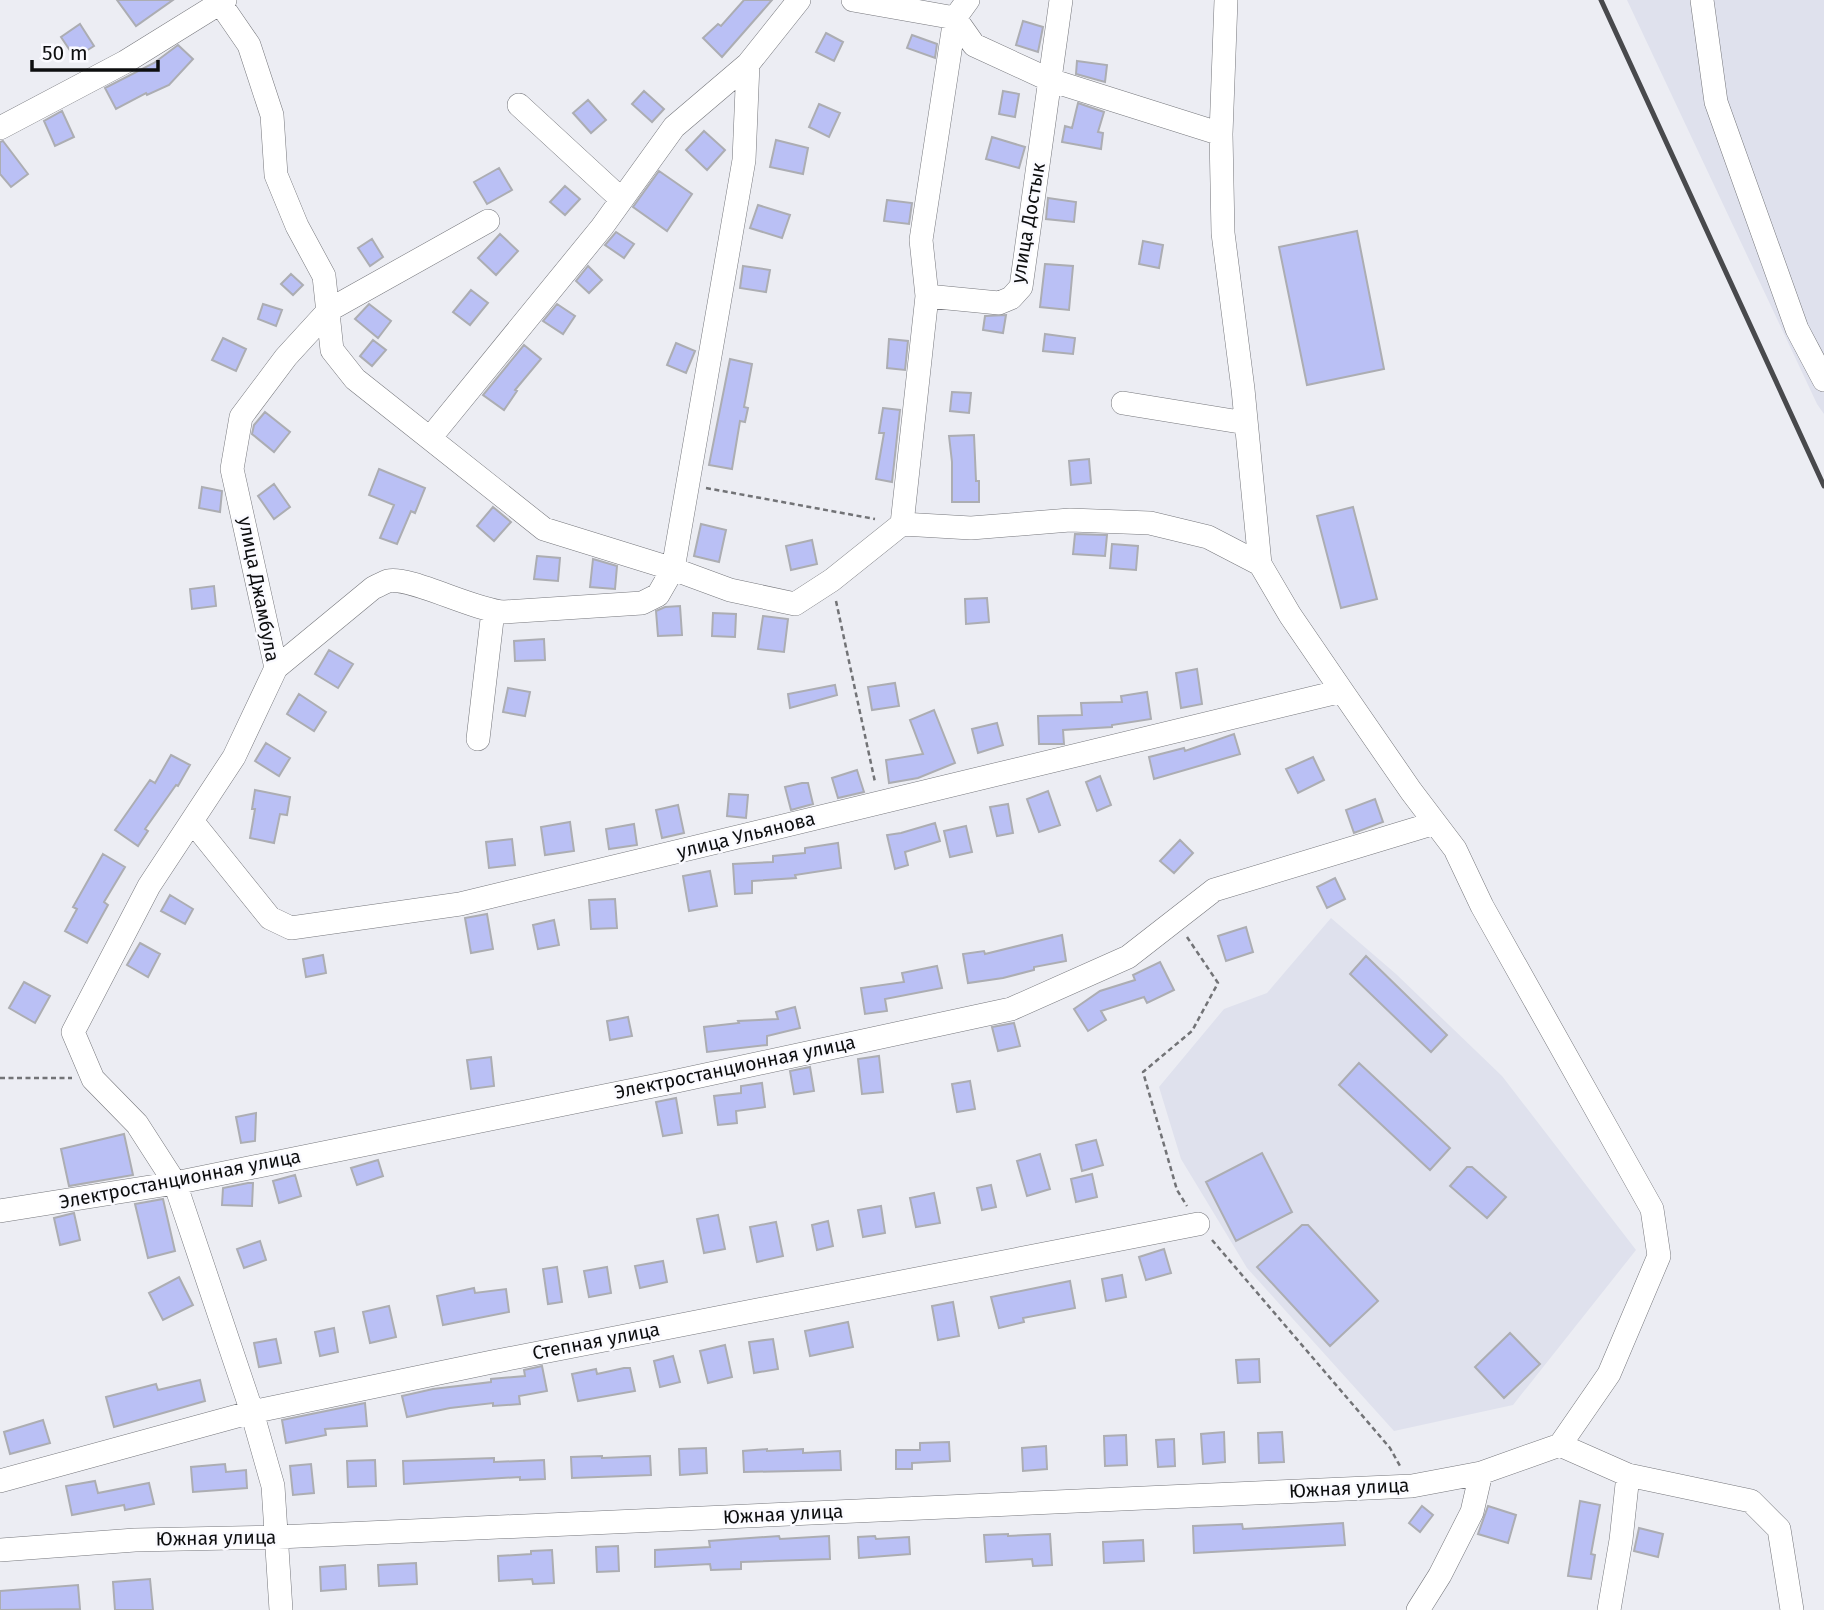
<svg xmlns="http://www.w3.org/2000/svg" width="1824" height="1610" font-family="'Fira Sans',sans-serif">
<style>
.built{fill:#dfe1ed}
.building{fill:#bac0f5;stroke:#acadb2;stroke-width:2}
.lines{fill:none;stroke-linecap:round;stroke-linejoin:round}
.minor-casing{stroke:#76777c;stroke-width:24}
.path{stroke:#727376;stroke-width:2.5;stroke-dasharray:5 3.5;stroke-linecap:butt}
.minor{stroke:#fff;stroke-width:23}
.rail{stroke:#48494c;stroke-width:5}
.labels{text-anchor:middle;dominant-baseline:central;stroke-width:5;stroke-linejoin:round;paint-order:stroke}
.street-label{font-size:19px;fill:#0d0e0f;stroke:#fafaff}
</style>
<rect width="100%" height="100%" fill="#ecedf3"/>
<path class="built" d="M1627,0h197v414l-7,-10z
M1331,918l65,56 106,102 134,174 -123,155 -119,26 -147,-163 -66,-109 -22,-72 65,-78 43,-16z"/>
<path class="building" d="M117,0h56l-37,26z
M744,0h28l-50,57 -19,-19 15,-14 3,2z
M1023,21l20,6 -5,25 -22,-7z
M80,24l14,22 -19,12 -14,-21z
M826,33l17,9 -9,19 -18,-9z
M912,35l25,9 -2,14 -28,-10z
M178,45l15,14 -24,26 -22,10 -1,-2 -30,16 -11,-21 49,-25z
M1077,61l30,4 -2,17 -29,-8z
M644,91l20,18 -12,13 -20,-18z
M1003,91l16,3 -4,23 -16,-3z
M588,100l18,20 -15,13 -18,-20z
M1078,103l26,9 -6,20 5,1 -2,16 -39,-7 3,-16 7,2z
M819,104l21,9 -11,24 -20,-10z
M62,111l12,26 -19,9 -11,-25z
M704,131l21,19 -18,20 -21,-20z
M992,137l33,10 -6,21 -33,-9z
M776,140l32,8 -5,26 -33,-7z
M3,141l25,33 -17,13 -11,-13v-32z
M499,168l13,22 -25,14 -13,-22z
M659,171l33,23 -25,37 -34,-24z
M565,186l15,13 -15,16 -15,-13z
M1048,198l28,4 -2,20 -28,-3z
M887,200l25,3 -3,21 -25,-3z
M758,205l32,10 -8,23 -32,-10z
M1357,231l27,138 -77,16 -28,-138z
M616,232l18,12 -10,14 -19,-13z
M500,234l18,17 -22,24 -18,-17z
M372,239l11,18 -13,9 -12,-18z
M1143,241l20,4 -4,23 -20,-4z
M1045,264l28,2 -4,44 -29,-3z
M588,266l14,14 -13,13 -13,-12z
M743,266l27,4 -4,22 -26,-4z
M291,274l12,11 -10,10 -12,-11z
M471,290l17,13 -18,22 -17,-13z
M263,304l19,6 -6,16 -18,-7z
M369,304l22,17 -13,17 -23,-19z
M557,304l18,12 -12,18 -20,-13z
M1006,315l-3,18 -20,-3 2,-14z
M1045,334l30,4 -2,16 -30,-3z
M223,338l23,11 -10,22 -24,-11z
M889,339l19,2 -3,29 -18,-2z
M373,340l13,10 -14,16 -12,-10z
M676,343l19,8 -9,22 -19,-8z
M524,345l17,14 -26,31 2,1 -13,19 -21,-15z
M730,359l22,5 -8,43 4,1 -3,14 -5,-1 -8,48 -23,-4z
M952,392l19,1 -2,20 -19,-2z
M883,408l17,2 -8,72 -16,-3 8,-46h-5z
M265,412l25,20 -16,20 -22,-18 2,-9z
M974,435l2,46h3v21h-27v-40l-3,-26z
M1089,459l2,24 -20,2 -2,-24z
M379,469l46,19 -10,25 -4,-2 -14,33 -17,-6 14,-33 -25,-10z
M274,484l16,23 -16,12 -16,-23z
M202,487l20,4 -2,21 -21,-4z
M493,507l18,15 -17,19 -17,-15z
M1353,507l24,92 -36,9 -24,-92z
M701,524l25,6 -7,32 -25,-6z
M1075,534l32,1 -2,21 -32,-2z
M812,540l5,24 -26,6 -5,-24z
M1112,544l26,2 -2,24 -26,-2z
M537,556l23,2 -2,23 -24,-2z
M593,559l24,7 -2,23 -25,-2z
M214,586l2,20 -24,3 -2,-20z
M987,598l2,24 -23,2 -1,-25z
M680,606l2,29 -24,1 -2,-25 9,-4z
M713,613l23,1 -1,23 -23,-1z
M763,616l25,3 -4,33 -26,-3z
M544,639l1,21 -30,1 -1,-20z
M329,650l24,14 -15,24 -23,-14z
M1197,669l5,35 -21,4 -5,-35z
M895,683l4,23 -27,4 -4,-23z
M835,685l2,10 -47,13 -2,-14z
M508,688l22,4 -5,24 -22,-4z
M1147,692l4,27 -39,6v2l-49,3 1,14h-25l-1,-28 44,-1 -1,-12 41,-1 -1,-6z
M299,694l27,18 -12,19 -27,-17z
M934,710l21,53 -37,15 -29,5 -3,-23 37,-6 -13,-34z
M997,723l6,22 -25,8 -6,-24z
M1234,734l6,20 -86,25 -5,-22 35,-9 1,3z
M266,743l24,15 -11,18 -24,-15z
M171,755l19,10 -12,21 -2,-1 -31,44 3,2 -10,15 -23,-16 35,-50 5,3z
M1313,757l11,23 -26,13 -12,-24z
M857,770l7,22 -26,6 -6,-20z
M1100,776l11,29 -14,6 -11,-29z
M802,783h6l5,21 -22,6 -6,-23z
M255,790l35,7 -3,18 -7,-1 -6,29 -24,-5 5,-29h-3z
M1048,791l12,34 -21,7 -12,-33z
M729,794l19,1 -2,23 -19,-2z
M1375,799l8,23 -29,11 -8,-23z
M1008,804l5,29 -16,3 -7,-29z
M678,805l6,28 -22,5 -6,-28z
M570,822l4,29 -29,4 -4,-28z
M935,823l5,18 -35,11 3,13 -13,4 -8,-34 14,-2z
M634,824l3,21 -28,4 -3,-20z
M966,826l6,26 -22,5 -6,-26z
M512,839l3,26 -26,3 -3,-26z
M1180,840l13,13 -19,20 -14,-12z
M838,843l3,25 -46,7 1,3 -44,3v12l-17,1 -2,-30 40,-2v-6l32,-3v-5z
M103,854l22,13 -21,35 4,3 -21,38 -22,-12 12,-22 -4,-2z
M710,871l7,35 -28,5 -6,-35z
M1335,878l10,21 -18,9 -10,-21z
M170,895l23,14 -8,15 -24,-13z
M615,899l2,29 -26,1 -2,-29z
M487,914l6,35 -22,4 -6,-35z
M554,920l5,25 -21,4 -5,-24z
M1246,927l7,25 -27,9 -8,-25z
M1062,935l4,26 -32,6v3l-31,8 -35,5 -5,-29 21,-3 1,3z
M140,943l20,11 -12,23 -21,-12z
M323,955l3,18 -20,4 -3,-18z
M1366,956l81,79 -16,17 -81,-78z
M1160,962l14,28 -27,13 -3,-6 -43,14 5,9 -18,11 -14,-22 26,-18 35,-11 -2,-5z
M937,966l5,22 -57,11 2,12 -22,3 -4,-26 43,-6 -2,-9z
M24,982l26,14 -15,27 -26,-15z
M795,1007l5,21 -33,8v9l-60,7 -3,-25 35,-4 -1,-2 40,-2 -2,-7z
M628,1017l4,19 -22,4 -3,-19z
M1014,1023l6,23 -22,5 -6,-24z
M879,1056l4,36 -21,2 -4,-35z
M491,1057l3,29 -23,3 -4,-29z
M1359,1063l91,85 -20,22 -91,-85z
M810,1067l4,24 -20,3 -4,-23z
M970,1081l5,28 -18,3 -5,-28z
M762,1083l3,24 -29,4 1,12 -19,2 -4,-29 27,-3v-7z
M676,1098l6,35 -19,3 -7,-34z
M256,1113l-1,28 -14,2 -5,-26z
M124,1134l9,41 -64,11 -8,-37z
M1096,1140l7,25 -21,6 -6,-26z
M1262,1153l30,59 -56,29 -30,-59z
M1040,1154l10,35 -23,7 -10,-35z
M378,1160l5,16 -26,9 -6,-17z
M1467,1167h5l34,30 -19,21 -37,-32z
M1092,1174l5,23 -21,5 -5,-23z
M295,1175l6,21 -22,7 -6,-22z
M248,1183h5l-1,23 -30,-1 1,-17z
M991,1185l5,22 -14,3 -5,-22z
M934,1193l6,30 -24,4 -6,-29z
M163,1199l12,52 -27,7 -13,-54z
M881,1206l4,27 -22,4 -5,-27z
M74,1213l6,27 -20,5 -6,-27z
M718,1215l7,34 -21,4 -7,-34z
M828,1221l5,25 -16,4 -5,-25z
M776,1222l7,34 -26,6 -7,-35z
M1302,1225h6l70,76 -48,45 -73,-79z
M260,1241l6,19 -22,8 -7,-19z
M1164,1249l7,24 -25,7 -7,-23z
M663,1261l4,21 -27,6 -5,-22z
M557,1267l5,35 -14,2 -5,-35z
M607,1267l4,26 -22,4 -5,-26z
M1122,1275l4,22 -20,4 -4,-22z
M179,1277l14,28 -30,15 -14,-27z
M1070,1281l5,27 -52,10 1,4 -25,6 -8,-31z
M474,1288l1,5 31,-4 3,23 -66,13 -6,-29z
M953,1302l6,34 -21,4 -6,-34z
M389,1306l7,31 -26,6 -7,-31z
M848,1322l5,25 -43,9 -5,-25z
M334,1328l4,24 -18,4 -5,-24z
M1510,1333l30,31 -36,34 -29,-31z
M276,1339l5,24 -22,4 -5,-24z
M773,1339l5,30 -24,4 -5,-31z
M725,1345l7,32 -24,6 -8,-32z
M673,1356l7,26 -20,5 -6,-26z
M1259,1359l1,23 -22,1 -2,-23z
M542,1366l5,25 -28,5 1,8 -27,2v-3l-43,5 -43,9 -5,-21 31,-7 58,-7v-3l34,-3 -1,-6z
M624,1368h6l5,23 -57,10 -6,-27 24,-5 1,5z
M200,1380l5,21 -91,26 -8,-30 50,-13 2,6z
M365,1403l2,23 -42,3 1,6 -40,8 -4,-23z
M43,1420l7,23 -40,11 -6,-22z
M1224,1432l1,30 -22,2 -2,-30z
M1282,1432l2,30 -25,1 -1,-30z
M1126,1435l1,30 -22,1 -1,-30z
M1174,1439l1,27 -17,1 -2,-27z
M949,1442l1,19 -38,2v6h-16v-19h24v-7z
M1046,1446l1,23 -24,2 -1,-23z
M706,1448l1,25 -27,2 -1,-26z
M767,1449v2l36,-2v4l37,-2 1,19 -97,2 -1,-21z
M602,1456v2l48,-2 1,19 -79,3 -1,-21z
M494,1458v4l50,-2 1,19 -25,1v-3l-116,7 -1,-23z
M375,1460l1,26 -28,1 -1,-26z
M225,1464l1,8 20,-2 1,18 -54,4 -2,-25z
M311,1464l3,29 -21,2 -3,-29z
M95,1481l3,12 51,-10 5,21 -29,6 -1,-5 -52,10 -6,-29z
M1580,1501l20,4 -9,49 4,1 -4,24 -23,-3z
M1422,1506l11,9 -13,17 -11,-9z
M1488,1506l28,9 -8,28 -30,-9z
M1343,1523l2,22 -151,8 -1,-27 49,-2 1,5z
M1639,1528l24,6 -5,23 -24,-6z
M1008,1534v2l42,-2 2,31 -19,1 -1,-7 -46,3 -2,-27z
M779,1536l1,3 49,-3 1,23 -89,3v7l-30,1 -1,-6 -55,3v-17l55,-3 -1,-6z
M875,1536l1,3 33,-2 1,17 -51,4 -1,-21z
M1143,1540l1,21 -40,2 -1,-21z
M618,1546l1,25 -22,1 -1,-25z
M552,1550l2,33 -21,1 -1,-5 -33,2 -1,-25 33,-2v-3z
M416,1563l1,21 -38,2 -1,-21z
M345,1565l1,24 -25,2 -1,-24z
M150,1579l3,31h-38l-2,-28z
M78,1585l2,24 -80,1v-19z"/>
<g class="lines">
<g class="minor-casing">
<path id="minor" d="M218,0l31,45 23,70 4,60 21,51 27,50 8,74 23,29 189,150 129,40 57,21 65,14 37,-24 70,-56 69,4 99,-8 80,3 58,14 52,27
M853,0l102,18 13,-18
M1226,0l-5,134 2,99 20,156 17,175 30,51 52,76 69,100 44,58 27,57 170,303 7,47 -50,118 -49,71
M1702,0l14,102 81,227 27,51
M519,105l102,94
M0,128l125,-66 100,-62
M927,296l-6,-56 34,-222 19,27 76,35 171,54
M1123,403l123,20
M430,438l172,-211 72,-100 74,-63 51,-64
M902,524l25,-228 72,7 12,-5 10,-11 40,-287
M276,668l97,-80c4,-2 10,-5 15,-7 22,-5 85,29 116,31l138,-9 16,-8 15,-26 71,-409 4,-96
M478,739l15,-128
M192,821l78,97 21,10 169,-24 882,-213
M0,1211l175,-28 488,-99 348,-75 117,-52 86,-67 221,-67
M1560,1445l68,30 -7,65 -12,70
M1628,1475l123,26 28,28 13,81
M0,1481l252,-69 240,-50 706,-138
M0,1550l135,-10 143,-3 1134,-51 69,-13 79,-28
M281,1610l-8,-124 -21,-74 -77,-229 -38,-59 -44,-45 -20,-47 76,-146 85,-129 42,-89 -44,-199 9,-52 45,-60 43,-47 159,-89
M1418,1610l22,-35 32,-63 9,-39"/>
</g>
<path class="path" d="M706,488l169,31
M836,601l39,181
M1187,937l31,46 -26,48 -49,41 34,118 10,16
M0,1078h72
M1212,1240l178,208 10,18"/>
<use href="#minor" class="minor"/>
<path class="rail" d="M1601,0l223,486"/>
</g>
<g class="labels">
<g class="street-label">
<text transform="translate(1028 223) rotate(-80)">улица Достык</text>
<text transform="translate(259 589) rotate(79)">улица Джамбула</text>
<text transform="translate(746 835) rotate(-14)">улица Ульянова</text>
<text transform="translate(735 1067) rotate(-12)">Электростанционная улица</text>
<text transform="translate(180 1179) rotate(-11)">Электростанционная улица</text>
<text transform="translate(596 1341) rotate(-11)">Степная улица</text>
<text transform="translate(1349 1488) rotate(-3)">Южная улица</text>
<text transform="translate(783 1514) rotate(-3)">Южная улица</text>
<text transform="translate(216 1538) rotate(-1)">Южная улица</text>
</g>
</g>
<path d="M32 60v10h126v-10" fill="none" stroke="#0d0e0f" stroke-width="3.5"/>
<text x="42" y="60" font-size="21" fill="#0d0e0f" stroke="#fafaff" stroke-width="5" paint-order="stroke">50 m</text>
</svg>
